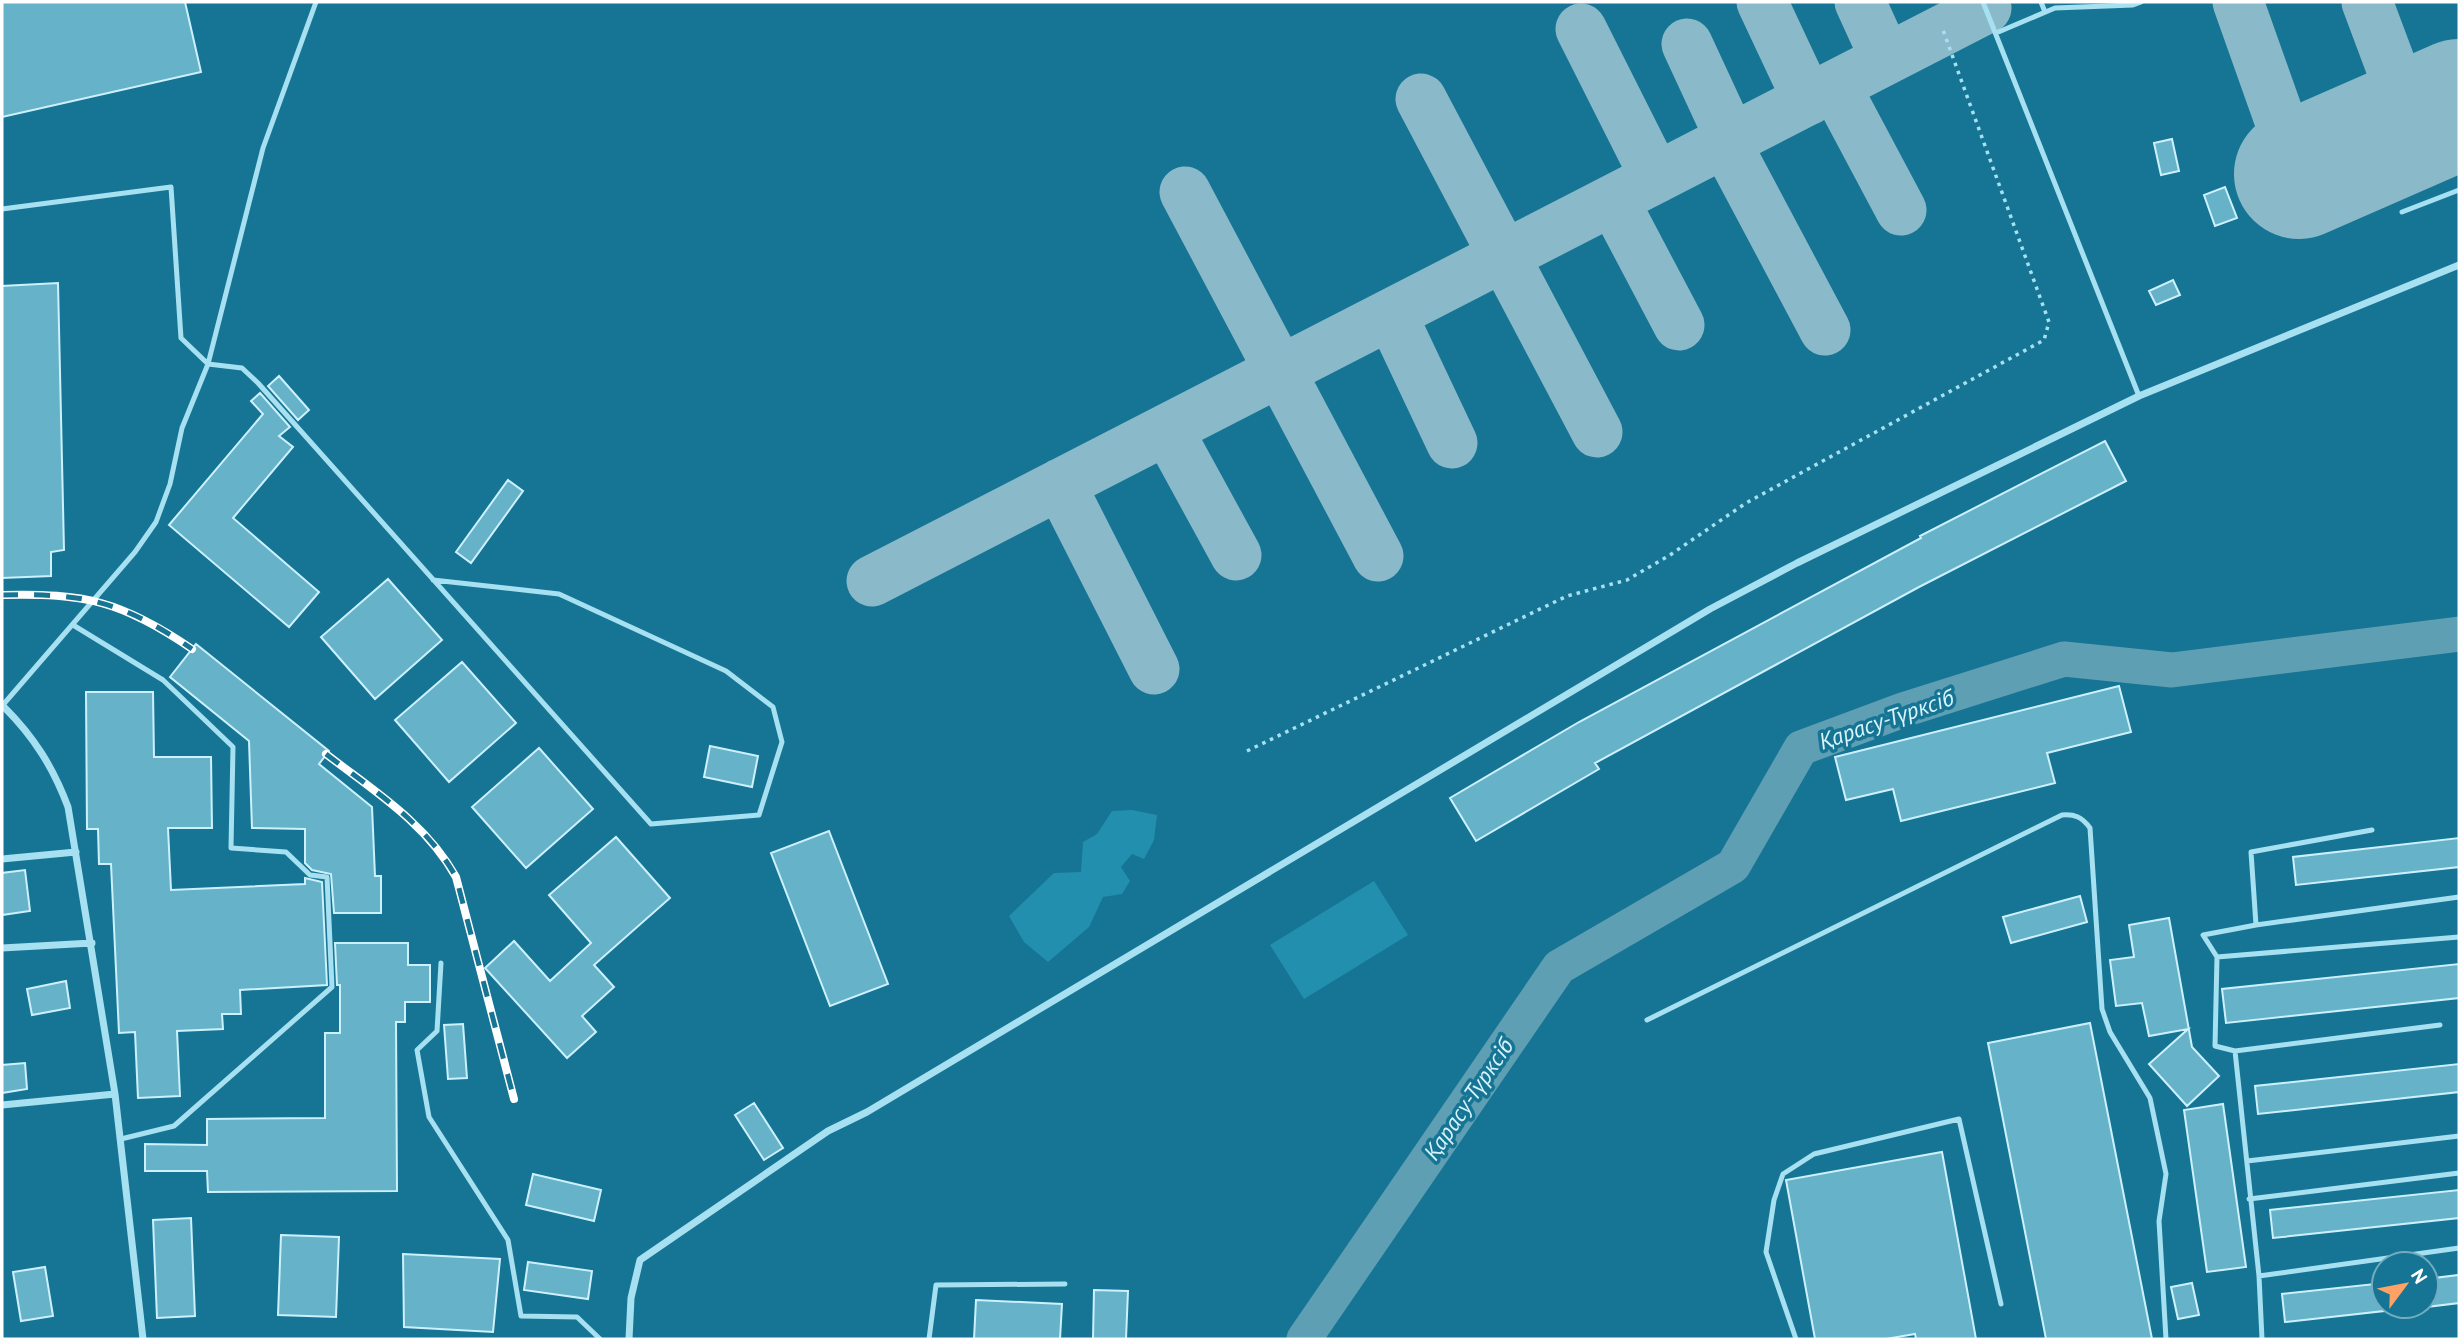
<svg xmlns="http://www.w3.org/2000/svg" width="2461" height="1341" font-family="'PT Sans',sans-serif">
<style>
.green{fill:#228faf}
.lines{fill:none;stroke-linecap:round;stroke-linejoin:round}
.river{stroke:#5f9fb4;stroke-width:35}
.taxiway{stroke:#8abaca;stroke-width:51}
.runway{stroke:#8abaca;stroke-width:130}
.building{fill:#66b2c9;stroke:#cdf1fc;stroke-width:2}
.path{stroke:#a6e0f1;stroke-width:3.5;stroke-dasharray:3.5 5;stroke-linecap:butt}
.service{stroke:#a6e0f1;stroke-width:5}
.minor{stroke:#a6e0f1;stroke-width:7}
.rail-casing{stroke:#fff;stroke-width:8}
.rail{stroke:#167594;stroke-width:5;stroke-dasharray:16;stroke-linecap:butt}
.labels{text-anchor:middle;dominant-baseline:central;stroke-width:7;stroke-linejoin:round;paint-order:stroke}
.water-label{font-size:23px;font-style:italic;fill:#d8f4fc;stroke:#167594}
</style>
<rect width="100%" height="100%" fill="#167594"/>
<path class="green" d="M1132,810l25,5 -3,25 -10,19 -12,-5 -11,13 9,14 -8,13 -19,3 -14,30 -41,35 -24,-20 -15,-26 45,-43 27,-1 2,-30 14,-8 15,-23z
M1374,881l34,54 -104,64 -34,-54z"/>
<g class="lines">
<path class="river" d="M1304,1339l255,-372 174,-101 68,-118 102,-38 161,-51 108,11 287,-36"/>
<path class="taxiway" d="M1762,2l46,98
M1860,2l26,57
M2238,2l61,172
M2367,2l46,123
M1581,29l75,149
M1687,44l44,95
M1835,86l66,124
M1421,99l176,333
M1725,142l100,188
M1185,192l193,364
M1613,200l66,125
M1391,314l61,129
M1167,429l69,126
M1060,484l94,185
M872,581l1114,-573"/>
<path class="runway" d="M2299,174l160,-70"/>
</g>
<path class="building" d="M2,2h183l16,70 -199,45z
M2172,139l7,32 -18,4 -7,-32z
M2225,187l12,31 -22,8 -11,-31z
M2173,280l7,15 -24,10 -7,-14z
M58,283l6,267 -13,2v24l-49,2v-292z
M279,376l30,34 -11,10 -30,-34z
M260,393l30,34 -11,9 14,11 -60,71 86,74 -30,35 -120,-102 94,-111 -12,-13z
M2105,441l21,40 -207,106 -324,176 4,6 -123,72 -26,-43 129,-76 342,-184 -1,-2z
M508,480l15,11 -52,72 -15,-11z
M388,579l54,61 -67,59 -54,-62z
M196,644l133,107 -10,13 53,43 3,69h6v37h-47l-3,-39 -19,-4 -7,-7v-34l-53,-1 -3,-87 -79,-64z
M462,662l54,61 -67,59 -54,-62z
M2119,686l12,46 -84,21 8,30 -154,38 -8,-32 -47,11 -11,-43z
M86,692h67l1,65h57l1,71h-44l3,62 134,-6v-6l17,4 5,103 -87,5 1,24h-19l1,15 -46,2 3,65 -42,2 -3,-66 -16,1 -8,-169h-12l-1,-35h-11z
M710,746l48,10 -6,31 -48,-10z
M539,748l54,61 -67,59 -54,-61z
M829,831l59,153 -58,22 -59,-153z
M616,837l54,61 -76,67 20,22 -32,29 14,16 -29,26 -82,-90 29,-27 36,40 41,-38 -42,-48z
M2459,838v29l-163,18 -3,-28z
M25,870l5,41 -28,4v-42z
M2080,896l7,26 -76,21 -8,-26z
M2169,918l23,129 27,29 -32,30 -38,-42 39,-35 -39,7 -7,-33 -26,3 -6,-46 24,-3 -5,-32z
M335,943h73v22h22v37h-25v20h-9l1,169 -189,1 -1,-21h-62v-27l62,1v-26l118,-1v-85h15v-48h-3z
M2459,964v34l-233,25 -4,-34z
M66,981l4,27 -38,7 -5,-26z
M2090,1023l62,316h-106l-58,-296z
M463,1024l4,54 -19,1 -4,-54z
M25,1063l2,26 -25,4v-28z
M2459,1064v28l-201,22 -3,-28z
M754,1103l29,45 -19,12 -29,-45z
M2223,1104l23,163 -39,5 -23,-162z
M1942,1152l34,187h-60l-1,-5 -29,5h-71l-29,-159z
M533,1174l68,16 -7,31 -68,-16z
M2459,1190v28l-186,20 -3,-28z
M191,1218l4,98 -38,2 -4,-98z
M281,1235l58,2 -3,80 -58,-2z
M403,1254l97,5 -7,73 -89,-5z
M528,1262l64,9 -4,28 -64,-9z
M45,1267l8,49 -32,5 -8,-49z
M2459,1275v28l-33,4v-28z
M2192,1283l7,32 -21,4 -7,-32z
M2384,1283v28l-99,11 -3,-28z
M1094,1290l34,1 -2,48h-33z
M976,1300l86,4 -2,35h-86z"/>
<g class="lines">
<path class="path" d="M1247,751l320,-155 60,-16 43,-25 76,-52 298,-163 5,-18 -106,-292"/>
<path class="service" d="M316,2l-53,146 -55,216 34,4 16,15 393,441 108,-9 23,-73 -9,-35 -47,-36 -167,-77 -126,-14
M1983,2l156,394
M2041,2l4,10
M1996,33l59,-25 78,-3 8,-3
M2,209l169,-22 10,151 27,26 -26,64 -12,56 -14,38 -21,30 -133,154
M2402,212l57,-22
M73,625l90,55 70,67 -2,101 55,4 24,23 17,2 5,110 -158,139 -53,13
M2256,925l203,-28
M2217,957l242,-20
M441,963l-4,68 -20,19 12,67 79,123 13,76 56,1 23,22
M1647,1020l415,-205c13,-1 20,2 28,13l12,181 8,23 40,66 16,76 -7,47 7,118
M2235,1051l205,-26
M2247,1161l212,-25
M2249,1199l210,-26
M2259,1276l200,-28
M929,1339l7,-54 129,-1
M1796,1339l-30,-87 8,-52 9,-26 31,-20 145,-35 42,185
M2262,1339l-3,-63 -24,-225 -20,-5 2,-89 -14,-22 53,-10 -5,-73 121,-22"/>
<path class="minor" d="M4,707c30,30 49,60 64,100l47,287 28,245
M2,859l74,-7
M2,948l90,-5
M2,1105l113,-11
M629,1339l2,-41 9,-38 188,-129 39,-19 843,-503 87,-46 342,-167 320,-131"/>
<g class="rail-casing">
<path id="rail" d="M2,595c83,-2 120,6 190,54
M326,754c48,37 100,69 130,123l58,222"/>
</g>
<use href="#rail" class="rail"/>
</g>
<g class="labels">
<g class="water-label">
<text transform="translate(1886 719) rotate(-19)">Қарасу-Түрксіб</text>
<text transform="translate(1468 1099) rotate(-56)">Қарасу-Түрксіб</text>
</g>
</g>
<rect width="2461" height="1341" fill="none" stroke="#ffffff" stroke-width="7"/>
<g transform="translate(2405 1285) rotate(58)"><circle r="33" fill="#167594" stroke="#73acbf" stroke-width="2"/>
<path d="M0-5L12 26L0 18L-12 26Z" fill="#ffa266"/>
<text y="-10" font-size="19" font-weight="bold" text-anchor="middle" fill="#ffffff">N</text>
</g>
</svg>
